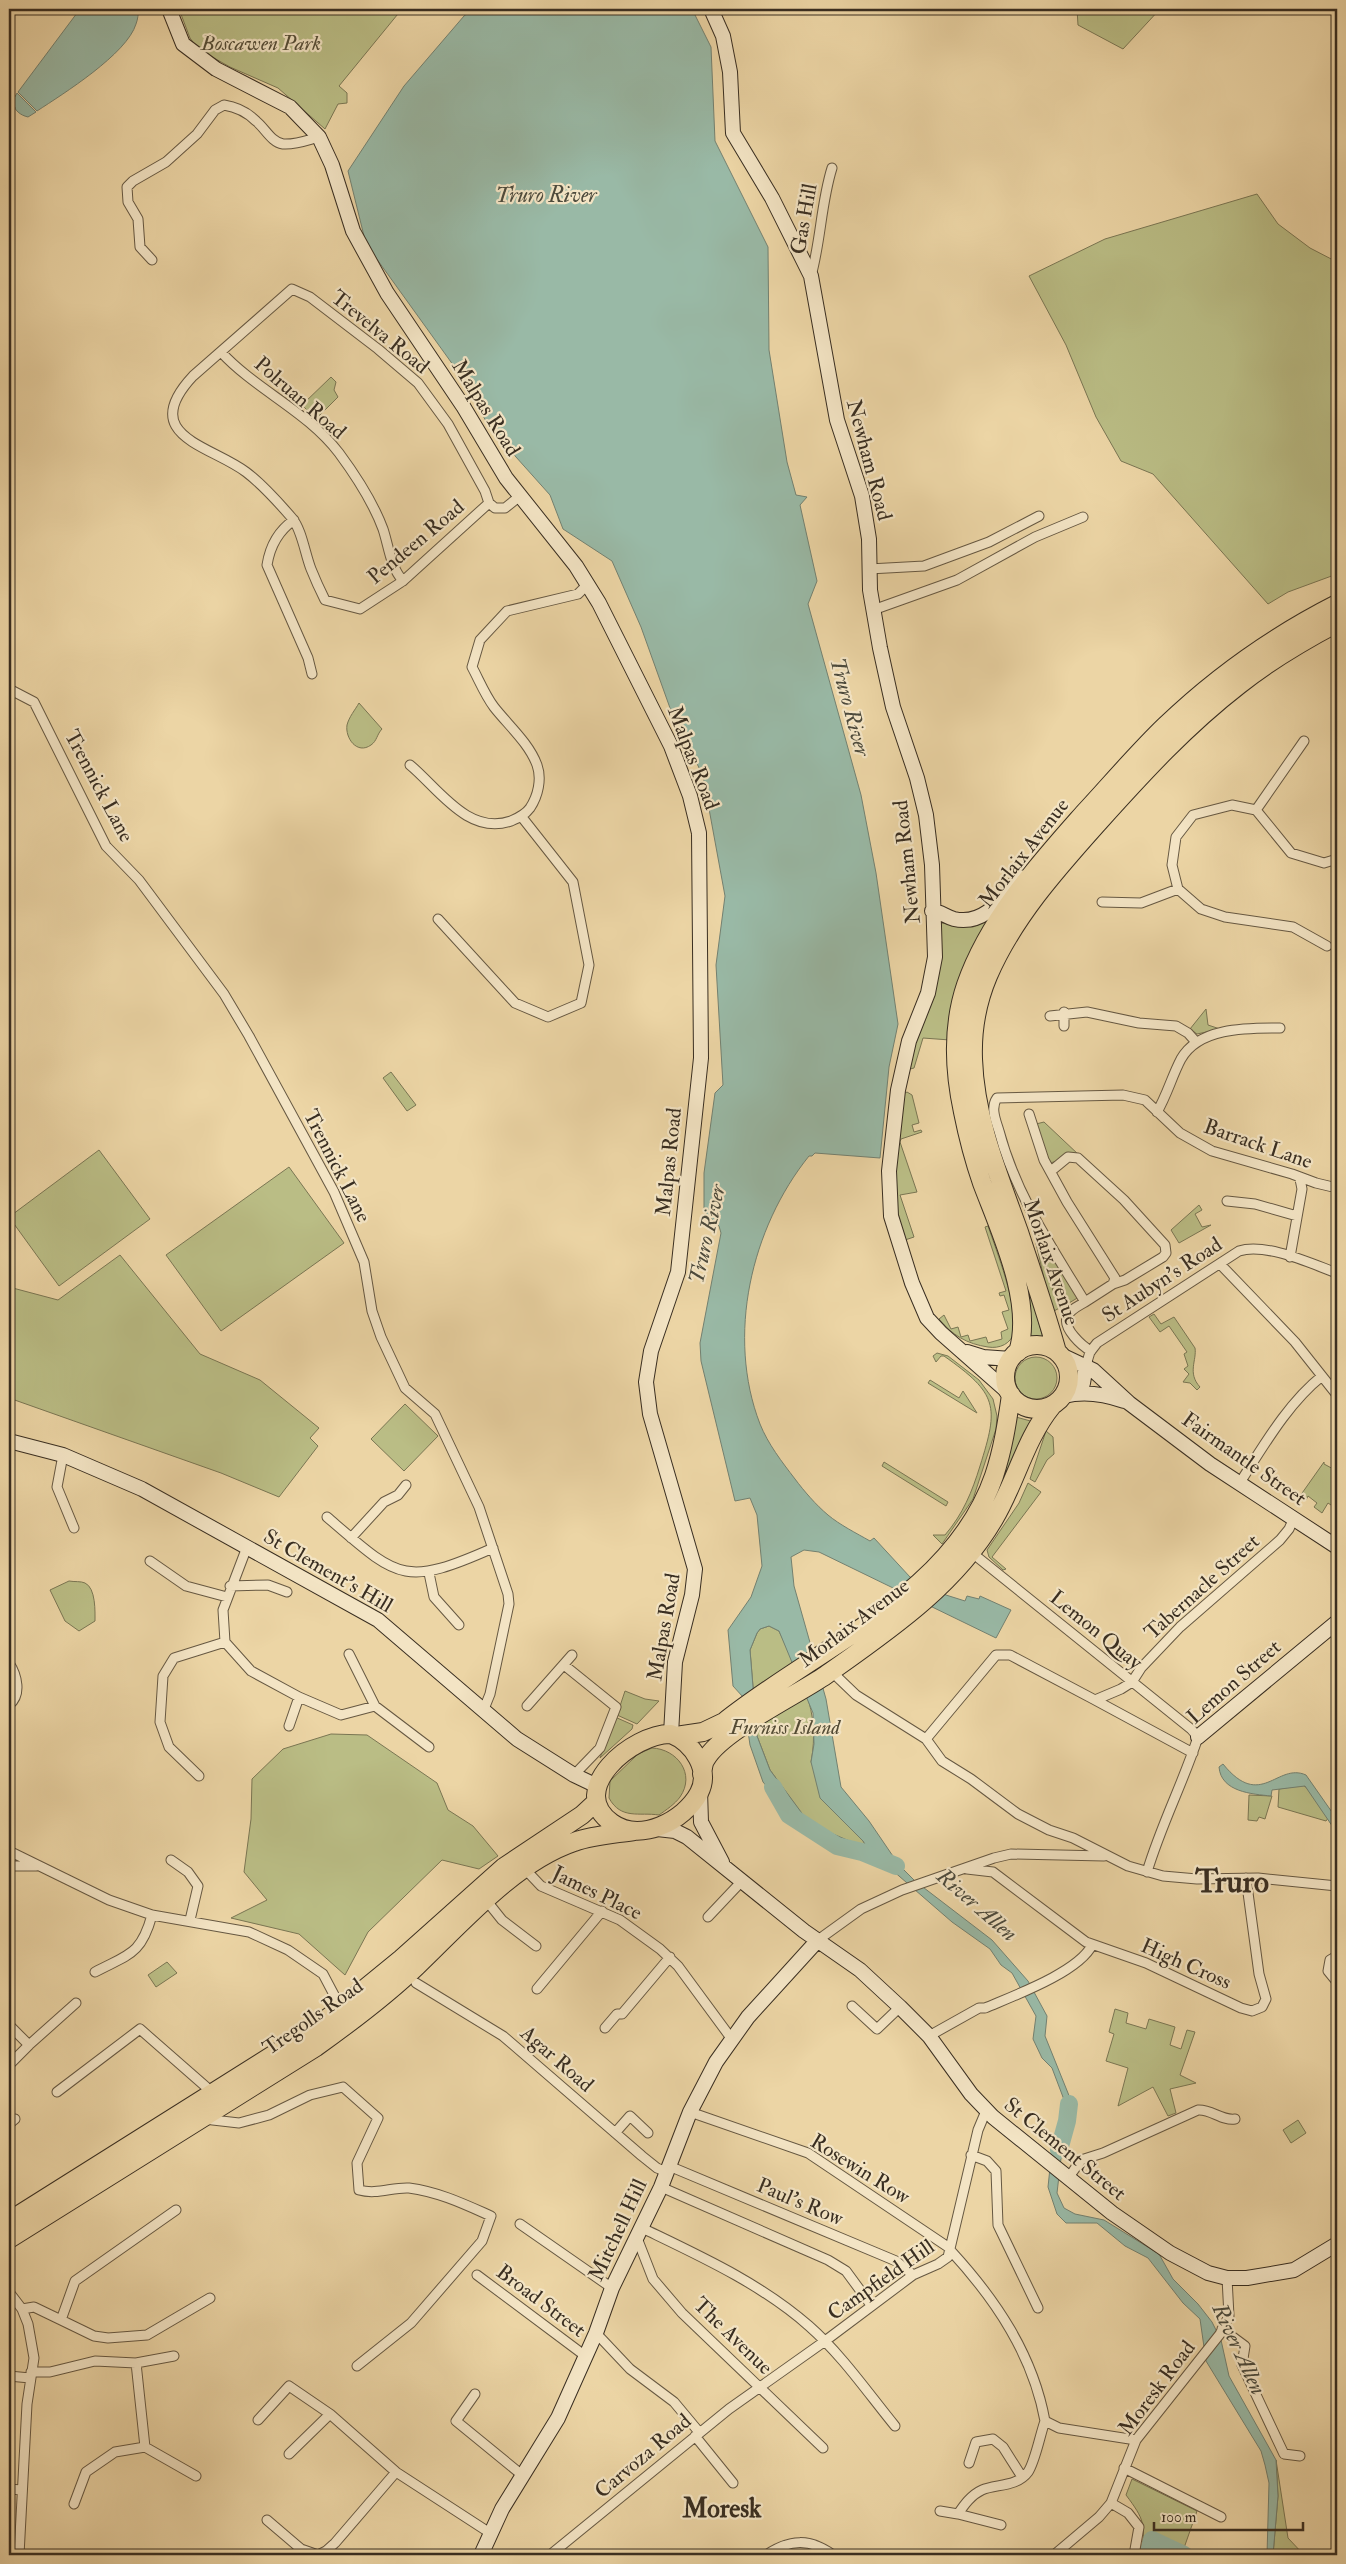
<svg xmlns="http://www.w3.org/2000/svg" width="1346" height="2564" font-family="'IM FELL Double Pica',serif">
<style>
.green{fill:#babd85;stroke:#7a7653}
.water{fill:#99b9a6;stroke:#738171;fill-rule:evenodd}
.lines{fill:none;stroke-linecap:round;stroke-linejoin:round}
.stream{stroke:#738171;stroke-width:3}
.river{stroke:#99b9a6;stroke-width:18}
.street-casing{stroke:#665842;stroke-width:11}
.secondary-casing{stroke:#392e21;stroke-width:16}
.highway-casing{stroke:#392e21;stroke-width:20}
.street{stroke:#f3e4c4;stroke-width:9}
.secondary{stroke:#f3e4c4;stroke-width:14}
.highway{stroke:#ecd5a5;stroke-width:18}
.labels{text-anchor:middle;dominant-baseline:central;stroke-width:4.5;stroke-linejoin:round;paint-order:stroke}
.park-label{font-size:21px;font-style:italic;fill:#534b35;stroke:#f3e4c4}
.street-label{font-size:21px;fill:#392e21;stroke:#f3e4c4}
.water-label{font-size:22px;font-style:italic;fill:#4c4a3c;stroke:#f3e4c4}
.district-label{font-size:26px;font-weight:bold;fill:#392e21;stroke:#f3e4c4}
.town-label{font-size:31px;font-weight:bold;fill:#392e21;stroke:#f3e4c4}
</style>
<rect width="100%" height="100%" fill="#ecd5a5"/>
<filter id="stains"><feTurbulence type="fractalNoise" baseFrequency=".004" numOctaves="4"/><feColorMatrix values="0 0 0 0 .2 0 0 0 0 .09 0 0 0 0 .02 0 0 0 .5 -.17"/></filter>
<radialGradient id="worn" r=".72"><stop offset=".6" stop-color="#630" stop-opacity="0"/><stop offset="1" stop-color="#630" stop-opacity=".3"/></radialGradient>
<path class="green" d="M179,9h223l-63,77 8,7v10l-9,1 -13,25 -47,-41 -48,-21 -32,-18 -8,-11z
M1077,9h83l-37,40 -45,-24z
M1257,194l21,30 32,24 27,14v312l-49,18 -20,12 -115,-130 -32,-13 -25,-44 -30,-72 -37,-69 76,-37z
M331,377l5,5 -2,8 4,7 -22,22 -14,-14z
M359,703l23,26c-5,5 -5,12 -11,16 -14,10 -26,-7 -24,-20 2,-8 8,-15 12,-22z
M994,917l-44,123 -27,-2 -9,30 -4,1 -2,-1 33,-145 32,4z
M1206,1009l2,16 12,4 -23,5 -7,-5z
M391,1072l25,33 -9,6 -24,-33z
M967,1072l77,269 -15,-1 -50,-185z
M907,1092l5,3 7,28 -7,2 2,7 7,-2 1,2 -21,7 -1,3 17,50 -17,3 14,42 -9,3 -9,-30 -2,-24 9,-92z
M1044,1122l35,33 -29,8 -14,-39z
M99,1150l51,69 -91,67 -50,-69z
M289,1167l55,76 -123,88 -55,-76z
M1199,1205l3,5 -7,4 7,13 9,-2 -32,18 -8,-13z
M988,1226c9,26 29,78 26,105 -2,13 -15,18 -26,16 -21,-3 -36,-12 -49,-28l5,-4 7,14 7,-2 3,10 7,-2 2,6 16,-4 2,6 14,-4 -1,-7 7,-3 -6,-17 7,-2 -5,-15 -4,1 -1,-3 7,-2 -21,-64z
M1035,1239h6l38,58 -10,6 -10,-19 -7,5 13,16 -11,6 -3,-2z
M120,1255l80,99 60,26 59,48 -9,10 8,8 -39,51 -58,-24 -212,-75v-111l49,13z
M1154,1314l7,10 13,-7 21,31c2,12 -8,25 5,39l-3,3 -7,-7 -7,-1 6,-8 -5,-5 4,-3 -4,-12 3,-2 -18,-26 -9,6 -11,-15z
M937,1353l11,3 31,24 14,19 4,17 -1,13 -23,70 -31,45 -9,-9h12c18,-21 27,-43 35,-69 19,-60 18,-72 -36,-110h-3l-5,6 -3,-6z
M1015 1378a21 21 0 1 1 42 0a21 21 0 1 1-42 0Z
M930,1380l29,18 4,-7 14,22 -49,-30z
M405,1404l33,32 -34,35 -33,-32z
M1016,1417l18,5 -23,52 -44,74 -28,23 70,-118z
M1046,1431l7,6 1,17 -7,6 -12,22 -5,-3z
M884,1462l64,40 -2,4 -64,-40z
M1324,1462v2l13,7v38l-9,-6 -6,10 -8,-6 3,-4 -9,-7 -2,4 -6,-4z
M1028,1483l13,9 -49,65 14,12 -3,1 -14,-13 -2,-7 32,-47z
M69,1581c5,1 12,0 16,2 11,5 10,29 10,38l-16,10 -14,-10 -15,-31z
M769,1626l10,5c21,45 42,79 32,131l58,88 -59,-25 -40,-55 -13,-34 -7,-86 7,-17 3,-4z
M625,1691l20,8 14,2 -22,23 -20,-9z
M615,1717l18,8 -1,4 -32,29z
M331,1734l36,1 70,48 11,27 25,16 25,30 -19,13 -37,-9 -74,72 -23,43 -46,-41 -68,-16 36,-18 -23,-28 7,-53 1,-40 31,-30z
M652,1748c25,1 44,26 28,49 -5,7 -14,13 -21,18 -20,-3 -38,5 -50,-17l1,-17 28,-27z
M1303,1785l5,4 21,28 -3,4 -48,-14 1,-18z
M1249,1795l23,1 -7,23 -6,-2 -2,4 -9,-1z
M167,1962l10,11 -21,14 -8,-12z
M1115,2009l13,4 -2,10 20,6 3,-10 26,8 -5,18 11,4 6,-19 8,2 -15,43 16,8 -26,6 6,24 -8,3 -15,-29 -35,19 10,-38 -22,-7 8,-27 -5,-2z
M1298,2120l8,13 -15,10 -8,-13z
M1276,2460l12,78 16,17h-31l5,-59z
M1132,2479l65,32 -13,37 17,7h-61c7,-29 4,-36 -14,-60z"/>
<path class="water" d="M80,9h59c-1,5 -1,10 -3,15 -9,30 -73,70 -99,87l-19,-19z
M473,9h219l19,38 4,94 53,106 1,103 18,112 9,33 11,2 -7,8 17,76 -9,23 53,191 15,78 22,151 -9,43 -9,91 -65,-5 -3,3h-3c-58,72 -83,180 -49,268 8,20 22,38 35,55 9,12 21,26 33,36 12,10 28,18 42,26l4,-3 36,39 36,18 19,6 2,-5 12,3 1,-3 31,14 -15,28 -177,-86 -15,-2 -13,7 3,29 32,113 15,88 28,34 30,44 16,16 77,59 36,41 19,35 -2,20 27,67 -1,18 -6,8 -2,12 -6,52 7,15 11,6 29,6 55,34 14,25 25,25 14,18 9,18 8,36 47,84 2,36 -5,59h-6l2,-72 -4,-18 -4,-14 -55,-90 -6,-42 -17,-16 -35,-45 -23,-12 -28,-23h-31l-9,-9 -9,-27 2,-19 14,-45 2,-18 -14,-37 -10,-10 -9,-19 3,-23 -24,-43 -11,-8 -11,-16 -38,-27 -83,-72v8l-42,-19 -30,-17 -34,-40 -13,-37 -7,-48 -10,-11 -5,-56 23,-33 11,-31 -5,-51 -7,-17 -15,3 -34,-140 -1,-18 21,-110 -2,-7 -15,-15v-38l11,-80 8,-8 -7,-120 9,-69 -22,-120 -33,-68 -29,-81 -29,-66 -49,-32 -13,-34 -60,-67 -34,-59 -90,-125 -18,-73 56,-85 60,-70zM769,1626l10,5 34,82 1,31 -3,18 9,36 43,43 5,8 -58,-25 -40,-54 -13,-34 -7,-86 7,-17 3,-4z
M17,93l19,19 -8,5c-8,-2 -13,-6 -16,-15z
M1223,1764c38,47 54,-2 83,11l28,40 3,6v12l-32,-47 -33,4 -1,6c-19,-2 -50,-4 -52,-29z"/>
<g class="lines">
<path class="stream" d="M9,111l5,-3"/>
<path class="river" d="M773,1787l16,28 48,31 25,6 34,14
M1059,2150l8,-29 2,-17
M1148,2555l4,-15 32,15"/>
<g class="street-casing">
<path id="street" d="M152,260l-12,-13 -2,-28 -10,-17 -1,-15 6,-6 33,-19 31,-28 18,-24 9,-5c13,2 23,7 32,16 9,7 15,21 27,23 12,1 25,-4 36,-7
M811,276c10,-36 10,-73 21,-108
M221,352c35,38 86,59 118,101 17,23 34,49 44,76 6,18 7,37 20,52
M489,503l-4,-12 -37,-67 -30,-41 -40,-34 -68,-52 -18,-8 -99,87c-56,60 17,69 53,96 16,12 33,31 46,46 10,12 13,36 19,51 4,10 9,21 14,31l35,9 43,-28 86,-78 6,5h10l15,-12
M294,520c-16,11 -24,26 -27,45l41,93 4,16
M869,569l55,-3 65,-24 50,-26
M873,610l84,-30 78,-43 48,-20
M9,689l25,13 72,144 33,34 85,114 25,42 85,156 30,70 8,49 9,26 24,51 30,26 44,93 29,87 1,10 -19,90 -6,15
M410,765c28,23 58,71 101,56 7,-3 14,-6 19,-13 8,-12 12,-29 7,-43 -8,-22 -29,-40 -43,-58 -9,-12 -15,-27 -22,-40l8,-27 27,-29 71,-17 9,-9
M1256,810l48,-69
M1102,902l39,1 37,-14
M438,919l77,84 33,14 33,-14 8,-38 -16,-83 -52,-66
M1327,946l-34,-19 -68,-10 -24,-8 -23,-20 -6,-24 4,-28 17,-22 39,-10 24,5 35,43 33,10 13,-4
M1050,1016l37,-4 52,11 37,3 12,7 8,9
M1064,1026v-14
M1157,1112c10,-17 15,-36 24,-53 18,-32 66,-31 99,-31
M1029,1114l15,46 23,42 48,76 -2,6 -28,18
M1051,1171l17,-14 10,1 46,42 41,45 1,8 -3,4 -38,23 -12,4
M1227,1201l28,3 42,12
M1290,1257l12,-68 -2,-10
M1220,1264l75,78 42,53
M1091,1351c-9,-5 -28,-22 -24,-34 3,-8 12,-11 18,-15 -34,-56 -69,-107 -86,-171 -3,-10 -9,-23 -2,-33l126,-3 22,5 35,33 32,18 80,23 24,9 21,5
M1086,1365l4,-13 7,-9 142,-92c26,-9 73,13 98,22
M63,1455l-6,32 17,41
M1239,1484c24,-37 48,-80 83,-108
M327,1517c71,61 76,71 166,31
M351,1538l33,-36 14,-7 8,-10
M247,1547l-24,63 2,32 26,29 48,26 42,18 34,-9 54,41
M971,1552l220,177 7,8c-15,46 -37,88 -51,135
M150,1561l36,25 41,11
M429,1573l5,24 25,28
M230,1586l38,-1 19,7
M349,1654l26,52
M9,1663c8,12 13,32 0,42
M564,1665l52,42 -16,41 -26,27
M831,1671l25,24 70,44 16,22 29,18 47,35 31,16 24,8 55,28 35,10 34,3 61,-1 79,8
M1095,1700l98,53
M527,1706l45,-51
M289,1726l10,-29
M926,1739l70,-84h14l85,45 26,-11 11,-7 9,-14 39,-41 100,-87 9,-11 5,-11
M199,1776l-30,-29 -9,-25 3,-46 11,-18 51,-16
M9,1851l100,49 43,15 97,17 39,18 35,24 18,34
M171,1860l17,12 10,14 -8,34
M9,1866h27
M525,1869l16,17 79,34 40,29 18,17 53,72
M967,1869l26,3 93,70 60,21 95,45 11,3 10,-4 4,-8 -7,-25 -13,-96
M486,1900l16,20 34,26
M708,1917l34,-36
M818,1940l43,-31 41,-19 92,-32 17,-4 93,2
M1337,1956l-7,4 -2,11 9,11
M95,1972c34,-18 46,-17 57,-57
M416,1983l87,53 139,120 15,12 10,4
M537,1989l65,-78
M852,2006l25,23 23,-22
M9,2025l20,20 47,-42
M605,2028l12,-14h5l48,-57
M929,2036l50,-28h6c28,-12 94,-36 107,-63
M9,2065l20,-20
M57,2092l83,-63 73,64
M690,2112l118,41 140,94
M204,2119l35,4 30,-8 41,-20 33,-8 35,31 -21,45 2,27c18,5 33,-3 50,-2 30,4 55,16 82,28l-9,25 -71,82 -54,43
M9,2124l6,-5
M615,2133l15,-17 18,17
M971,2155l16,6 9,10 2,54 40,83
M669,2166l227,95 17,14
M1069,2177l12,-17 22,-7 95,-43c13,-1 24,11 37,9
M661,2187l167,73 18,11 25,34
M520,2224l92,64
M642,2228c58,28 118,55 167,98 33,29 59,67 86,100
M637,2238l16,41 29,34 141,135
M951,2251c45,49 82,104 94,170l14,7 77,12
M477,2275l107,80
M9,2292l13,17 6,15 6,34 -7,46 -8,151
M22,2309l12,-2 27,13 14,-39 101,-71
M61,2320l33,16 14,2 39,-3 63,-37
M1222,2329l23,17 -3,19 42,89 16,2
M596,2333l34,36 44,33 25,30
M136,2363l38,-7
M31,2372h19l45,-11 41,2 9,84
M9,2376l21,2
M475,2394l-19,27 66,54
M258,2420l31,-34 41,28 66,58 94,61
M695,2436l38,47
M145,2447l51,29
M289,2454l41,-40
M969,2463l7,-21 17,-3 10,8 19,30
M1124,2468l97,49
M9,2489l13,1
M1111,2503l17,10 11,14 -5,28
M74,2504l12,-32 29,-20 30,-5
M940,2511l18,3c6,-9 13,-19 24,-24 14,-6 35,-3 46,-18 7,-10 12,-37 17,-51
M958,2514l43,11
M267,2520l34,29 17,6 8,-4 9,-8 61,-71
M550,2555l179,-146 96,-68 88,-66 25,-11 10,-7 30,-127 8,-19
M766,2555c24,-16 44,-17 67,0
M1054,2555l45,-38 12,-14 25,-63 84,-106 9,-18 -2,-38"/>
</g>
<g class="secondary-casing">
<path id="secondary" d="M169,9l14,35 33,25 74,38 29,30 13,28 21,66 34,62 76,113 43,72 70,88 23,37 72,143 19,50 9,37 2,225 -23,214 -27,79 -5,31 4,32 45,155 -3,26 -17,67 -4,72
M711,9l12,27 7,36 3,61 39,65 39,78 26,144 25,76 7,43 1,51 10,58 13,59 24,71 9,37 6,50 3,92 -7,36 -19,48 -11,49 -9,81 2,45 21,67 15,35 14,15 68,60
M932,911c8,0 14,6 22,8 31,7 48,-21 66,-42
M967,1352l16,5 28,2
M1059,1354l34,16 36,33 81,61 127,83
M1078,1392l5,-9 3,-18
M1064,1396c20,-5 40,-2 60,5
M9,1441l54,14 79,34 236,131 139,119 57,36 23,11
M1198,1737l139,-115
M700,1791l1,31 21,40
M657,1829l18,2 12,6 117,94 56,39 40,37 29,29 42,58 22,23 119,96 58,40 38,20 19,5h20l47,-8 43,-26
M481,2555l21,-46 56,-91 38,-85 16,-45 49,-101 29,-75 26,-50 32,-45 70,-77"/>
</g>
<g class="highway-casing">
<path id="highway" d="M1005 1377a32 32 0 1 1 64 0a32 32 0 1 1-64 0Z
M1018,1352c16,-50 -18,-121 -36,-169 -8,-23 -14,-46 -19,-71 -9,-42 -11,-86 3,-127 23,-66 72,-120 117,-171 27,-29 53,-60 82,-88 51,-49 109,-90 172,-122
M1057,1352c-11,-40 -25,-80 -38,-120 -20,-56 -44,-112 -46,-173 -1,-28 4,-57 15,-83 25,-58 68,-106 110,-153 44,-49 88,-97 141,-138 30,-24 64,-44 98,-62
M671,1734c22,9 40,36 28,59 -15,28 -59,50 -87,30 -47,-33 21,-90 59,-89z
M676,1736l27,-4 21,-10c92,-74 229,-127 270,-246 9,-27 13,-53 17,-81
M702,1774c1,-5 1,-11 4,-15 16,-28 91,-64 120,-84 62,-44 129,-89 168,-156 22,-37 31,-80 58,-113
M9,2221l294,-185 38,-28 60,-49 103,-92 78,-52 14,-13
M9,2239l307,-192c35,-25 70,-51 101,-81 45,-43 98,-104 157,-124 19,-7 40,-8 60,-11"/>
</g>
<use href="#street" class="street"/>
<use href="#secondary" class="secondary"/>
<use href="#highway" class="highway"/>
</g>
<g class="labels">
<g class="park-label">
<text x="261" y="43">Boscawen Park</text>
<text x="785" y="1727">Furniss Island</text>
</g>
<g class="street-label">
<text transform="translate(804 219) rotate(-80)">Gas Hill</text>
<text transform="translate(380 332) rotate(39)">Trevelva Road</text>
<text transform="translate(300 398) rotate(41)">Polruan Road</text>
<text transform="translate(486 408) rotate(58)">Malpas Road</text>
<text transform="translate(869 460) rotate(75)">Newham Road</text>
<text transform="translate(416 542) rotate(-40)">Pendeen Road</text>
<text transform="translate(693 758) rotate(69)">Malpas Road</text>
<text transform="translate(99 786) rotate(62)">Trennick Lane</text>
<text transform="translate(1024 853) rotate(-52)">Morlaix Avenue</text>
<text transform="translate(907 862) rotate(-96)">Newham Road</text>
<text transform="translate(1258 1144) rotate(19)">Barrack Lane</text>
<text transform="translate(669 1162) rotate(-84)">Malpas Road</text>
<text transform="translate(337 1166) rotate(63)">Trennick Lane</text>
<text transform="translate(1051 1262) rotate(71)">Morlaix Avenue</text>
<text transform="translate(1162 1280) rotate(-33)">St Aubyn's Road</text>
<text transform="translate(1244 1459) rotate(35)">Fairmantle Street</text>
<text transform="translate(328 1571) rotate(30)">St Clement's Hill</text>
<text transform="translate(1202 1587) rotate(-42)">Tabernacle Street</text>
<text transform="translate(854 1623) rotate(-37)">Morlaix Avenue</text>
<text transform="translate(664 1627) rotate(-80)">Malpas Road</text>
<text transform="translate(1096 1630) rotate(39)">Lemon Quay</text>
<text transform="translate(1234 1682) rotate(-41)">Lemon Street</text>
<text transform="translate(597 1893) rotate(26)">James Place</text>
<text transform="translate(1186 1964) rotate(24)">High Cross</text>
<text transform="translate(313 2017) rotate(-35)">Tregolls Road</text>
<text transform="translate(557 2059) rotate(41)">Agar Road</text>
<text transform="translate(1065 2149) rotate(39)">St Clement Street</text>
<text transform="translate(860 2169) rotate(32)">Rosewin Row</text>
<text transform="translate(800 2202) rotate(23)">Paul's Row</text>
<text transform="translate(618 2230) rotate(-65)">Mitchell Hill</text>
<text transform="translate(881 2280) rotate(-35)">Campfield Hill</text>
<text transform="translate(541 2301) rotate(37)">Broad Street</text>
<text transform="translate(733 2336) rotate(44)">The Avenue</text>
<text transform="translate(1157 2388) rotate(-53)">Moresk Road</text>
<text transform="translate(643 2456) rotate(-40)">Carvoza Road</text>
</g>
<g class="water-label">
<text x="546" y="195">Truro River</text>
<text transform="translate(850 707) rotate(75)">Truro River</text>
<text transform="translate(707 1234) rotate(-77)">Truro River</text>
<text transform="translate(977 1905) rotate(41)">River Allen</text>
<text transform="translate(1239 2349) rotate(65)">River Allen</text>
</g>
<g class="district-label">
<text x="722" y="2509">Moresk</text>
</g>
<g class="town-label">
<text x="1232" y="1882">Truro</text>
</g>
</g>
<rect width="1346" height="2564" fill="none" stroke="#ecd5a5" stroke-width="30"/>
<rect x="10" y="10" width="1326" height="2544" fill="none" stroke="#392e21" stroke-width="2.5"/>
<rect x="15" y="15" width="1316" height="2534" fill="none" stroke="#392e21"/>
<path d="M1154 2522v8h149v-8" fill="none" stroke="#392e21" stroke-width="2.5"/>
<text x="1161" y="2522" font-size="15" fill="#392e21" stroke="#f3e4c4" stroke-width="4" paint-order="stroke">100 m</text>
<rect width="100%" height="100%" filter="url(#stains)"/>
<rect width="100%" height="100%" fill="url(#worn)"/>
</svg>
